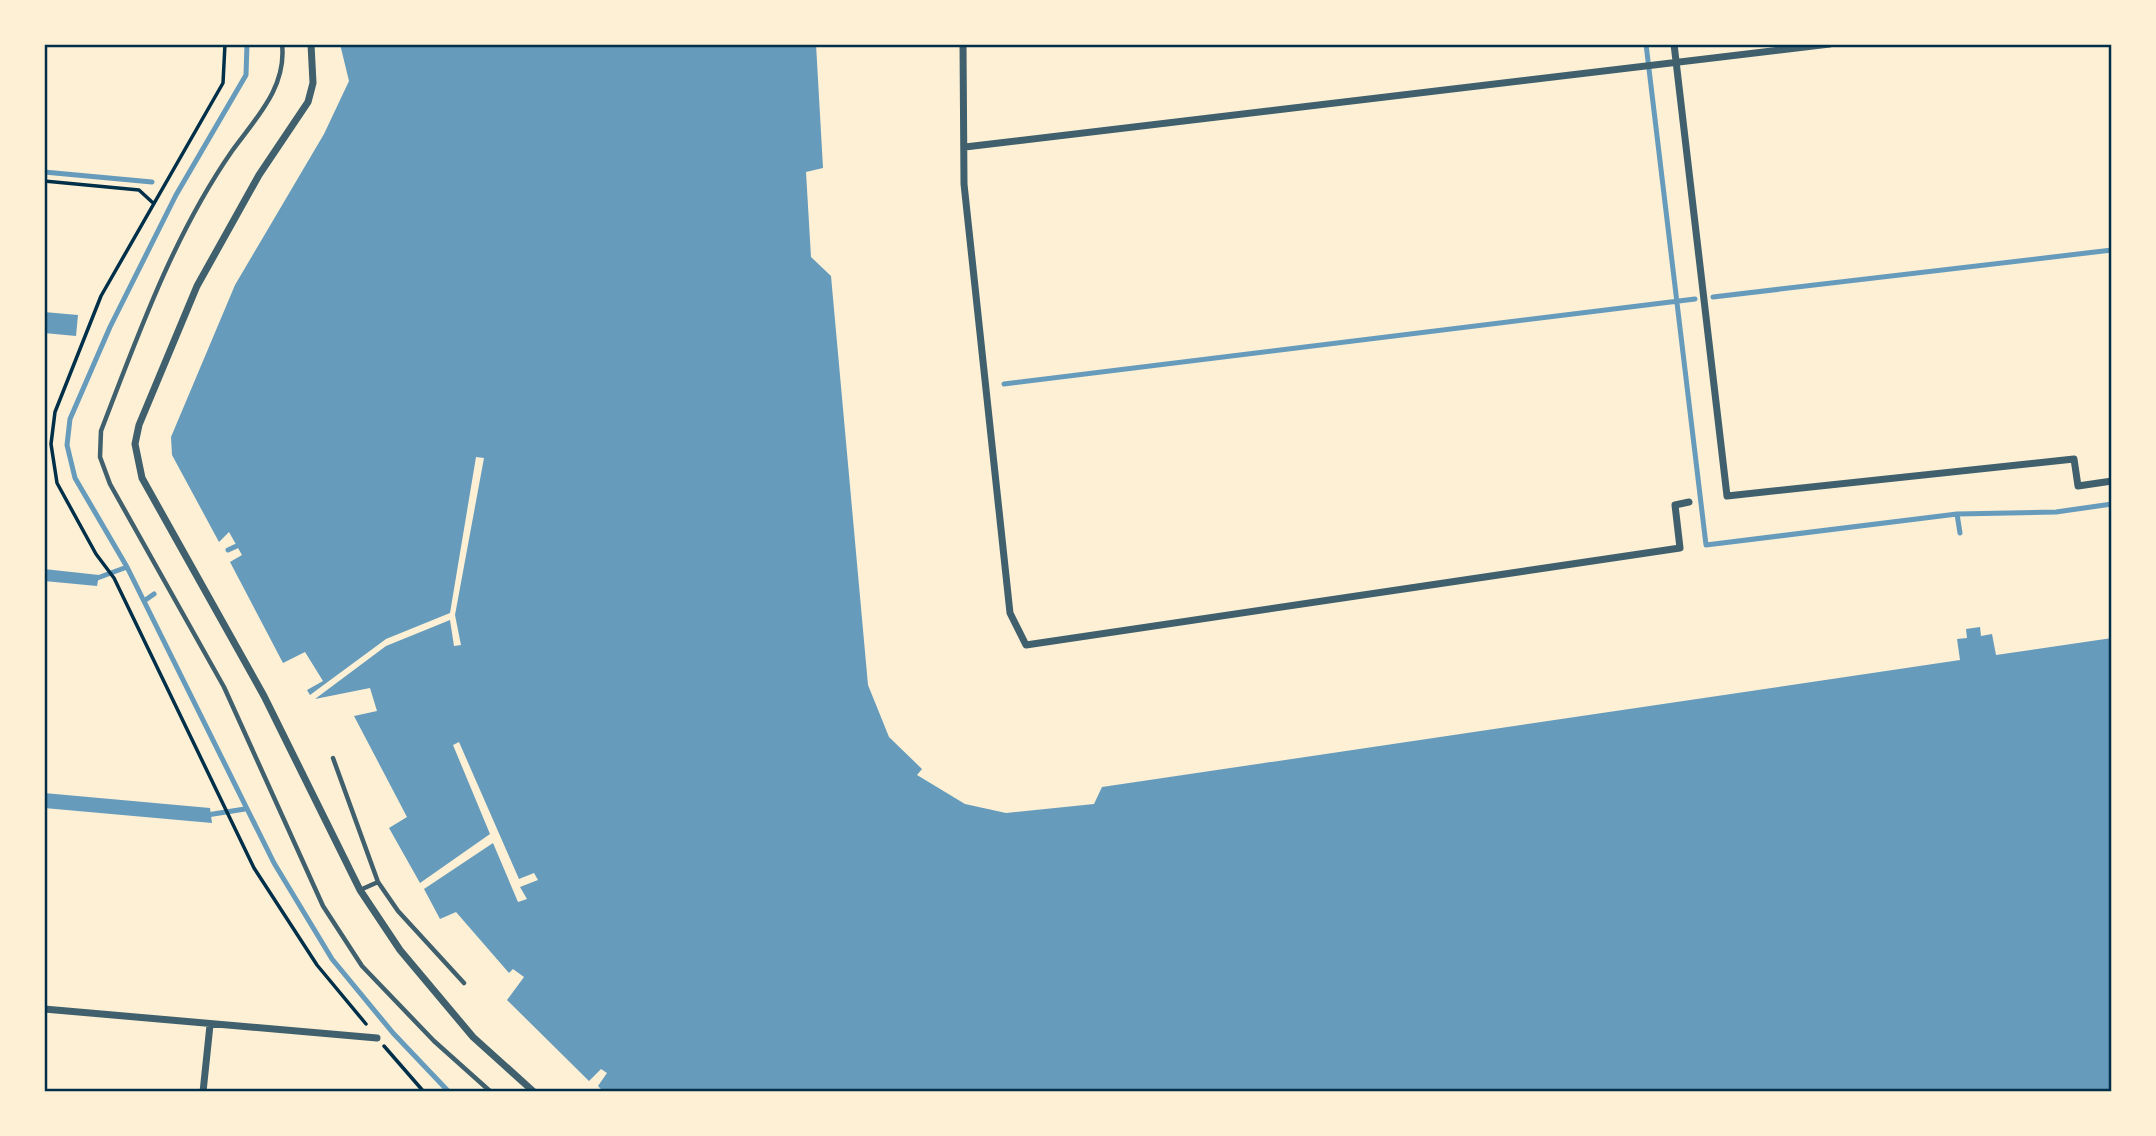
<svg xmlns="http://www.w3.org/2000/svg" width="2156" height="1136" font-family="'Fira Sans Condensed',sans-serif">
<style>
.water{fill:#669bbc}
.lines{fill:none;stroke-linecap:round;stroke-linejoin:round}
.stream{stroke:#669bbc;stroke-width:5}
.path{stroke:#003049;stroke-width:3.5}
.service{stroke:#3f606c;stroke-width:4.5}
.minor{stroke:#3f606c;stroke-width:7}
.neatline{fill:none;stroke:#003049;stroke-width:2.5}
</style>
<rect width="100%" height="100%" fill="#fdf0d5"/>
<path class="water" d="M340,44h476l7,124 -17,4 5,85 20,19 37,409 21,52 33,32 -5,6 48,29 41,9 88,-9 8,-17 858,-127 -3,-21 10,-1 -1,-9 14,-2 1,9 11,-2 4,21 116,-17v454h-1508l-6,-6 9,-13 -6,-4 -12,12 -82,-81 17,-23 -11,-8 -4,4 -53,-61 -16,7 -16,-30 69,-46 25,59 9,-3 -7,-12 18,-7 -4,-7 -15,6 -60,-137 -6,3 37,89 -70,49 -31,-55 18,-11 -53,-101 23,-5 -7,-23 -55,11 71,-53 64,-26 4,26 7,-1 -6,-30 29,-157 -8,-1 -26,156 -64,26 -76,56 -3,-5 16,-9 -18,-29 -22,11 -53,-101 12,-7 -13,-23 -10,10 -47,-87 -1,-18 64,-152 89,-151 25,-53z
M44,312l34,3 -2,21 -32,-3z
M44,569l55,6 -2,11 -53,-5z
M44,793l166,15 2,15 -168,-15z"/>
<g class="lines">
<path class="stream" d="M247,44l-1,31 -70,120 -66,132 -40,92 -3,26 8,33 52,89 147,296 58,96 61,74 56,59
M1646,44l60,501 251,-31 3,19
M44,172l108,10
M1713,297l399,-47
M1004,384l691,-85
M1957,514l99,-2 56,-8
M228,550l13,-6
M92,580l35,-13
M144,601l10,-7
M207,815l38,-6"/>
<path class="path" d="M225,44l-2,39 -122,213 -46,116 -4,32 6,39 39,71 18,24 140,290 63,97 49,59
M44,181l95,9 13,12
M384,1046l40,46"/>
<path class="service" d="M282,44c5,43 -26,74 -50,107 -59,85 -94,184 -131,280l-1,26 10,27 114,203 99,219 39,60 72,75 57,51
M333,758l45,124
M360,890l18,-8 20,29 66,72"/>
<path class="minor" d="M311,44l2,39 -5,19 -49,73 -62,111 -58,139 -4,19 7,34 122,218 96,194 40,60 73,87 61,55
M963,44l1,140 46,429 16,32 654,-97 -5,-43 14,-3
M1674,44l53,452 347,-37 4,27 34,-5
M965,147l865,-103
M44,1009l333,29
M203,1092l7,-67"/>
</g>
<rect width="2156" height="1136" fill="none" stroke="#fdf0d5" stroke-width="91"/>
<rect x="46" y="46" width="2064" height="1044" class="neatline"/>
</svg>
